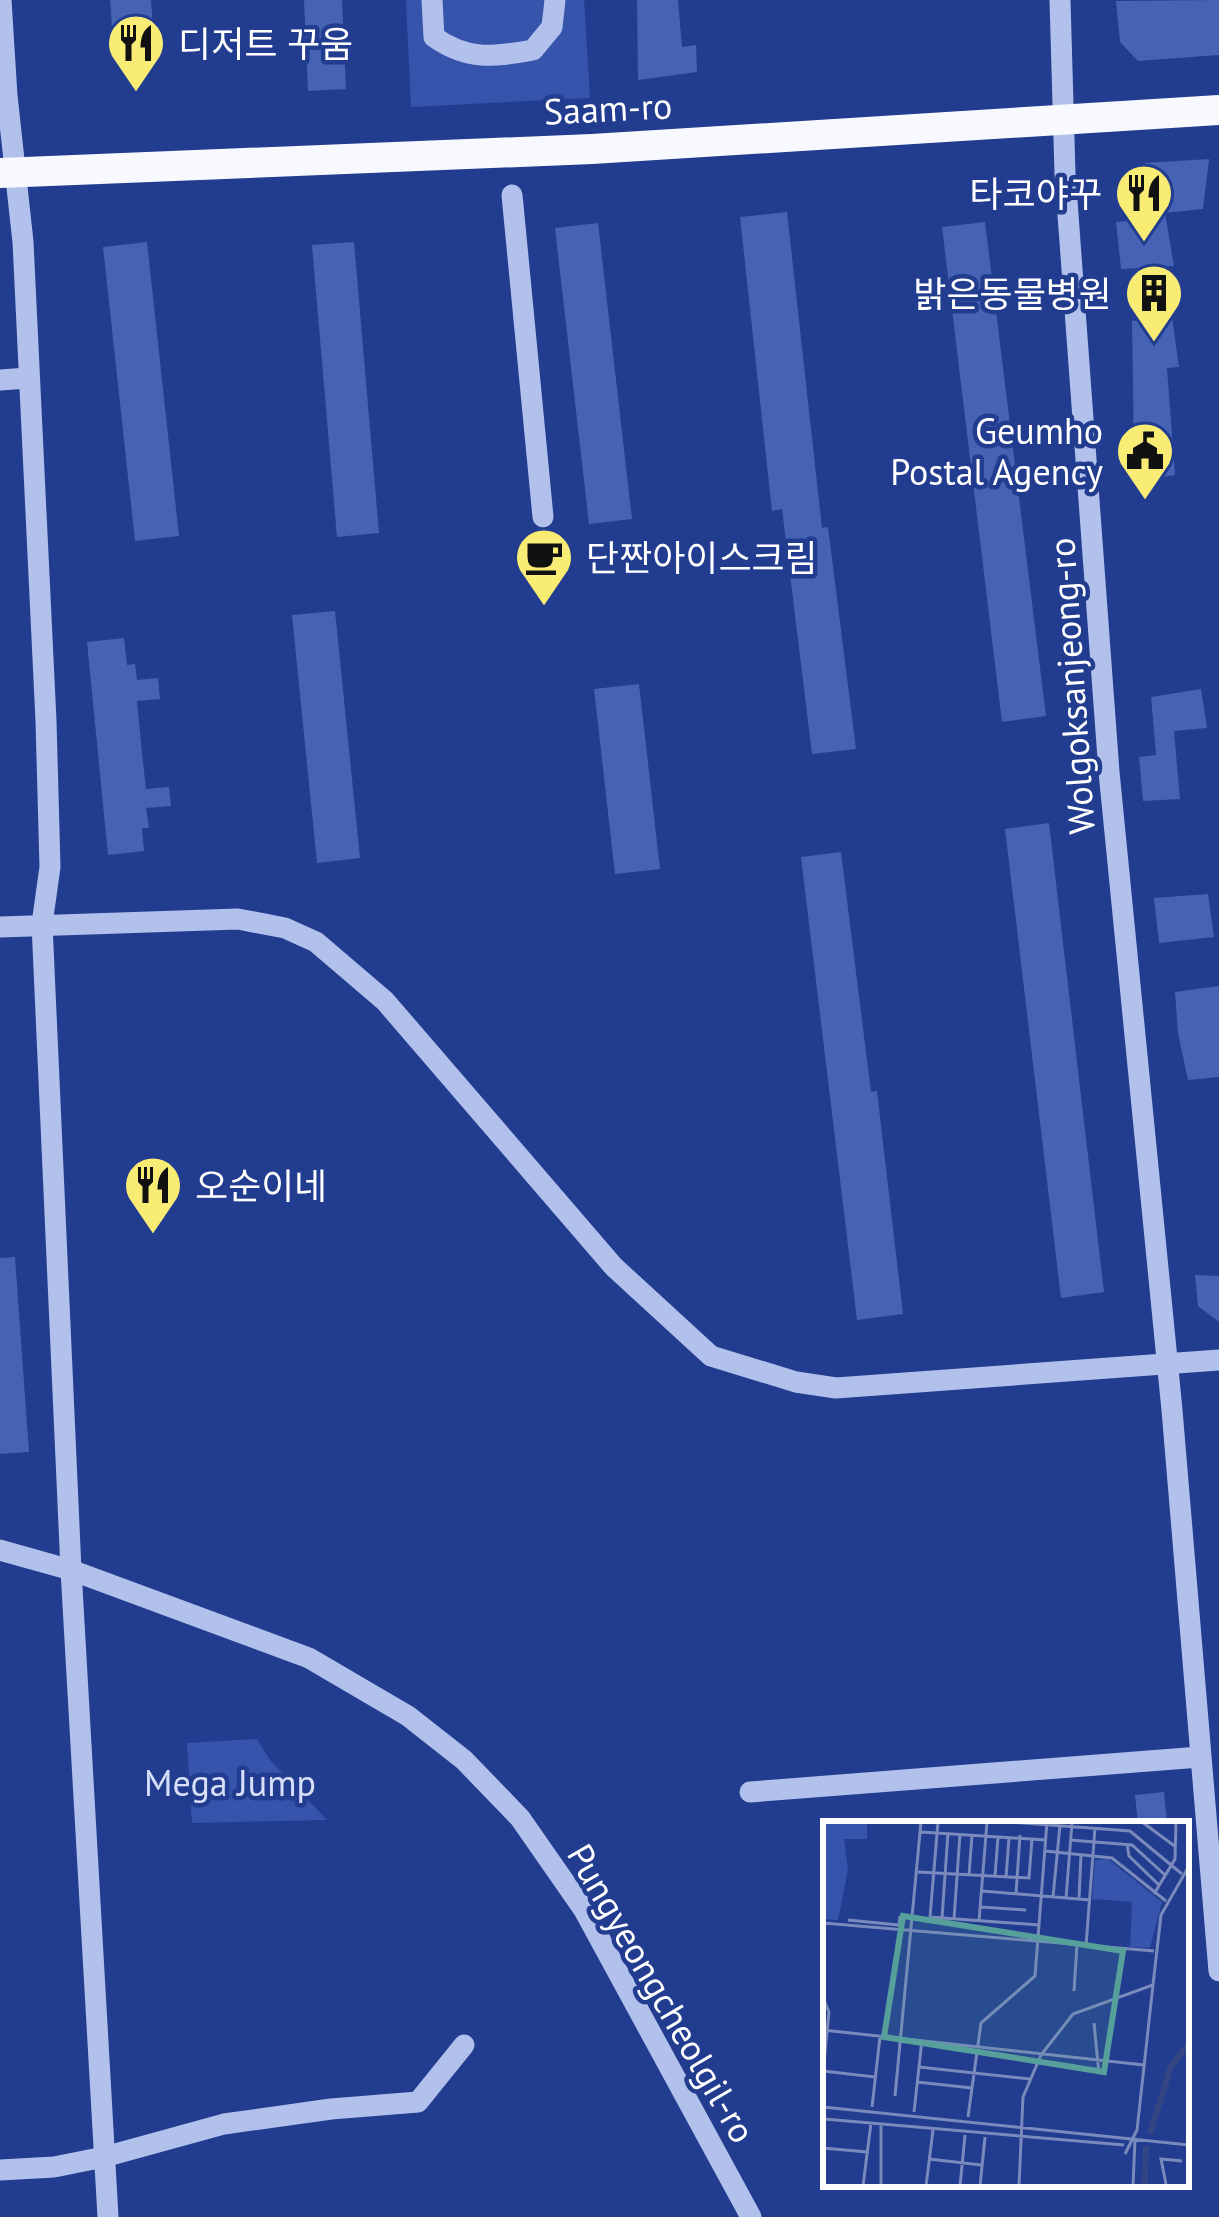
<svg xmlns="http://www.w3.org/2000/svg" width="1219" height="2217" font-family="'PT Sans','Noto Sans KR',sans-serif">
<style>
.green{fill:#3654ac}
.building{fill:#4662b4}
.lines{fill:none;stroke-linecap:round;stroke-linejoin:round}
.minor{stroke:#b2c1ec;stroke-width:21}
.major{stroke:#f8f9ff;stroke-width:30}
.labels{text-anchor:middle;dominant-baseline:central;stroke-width:9;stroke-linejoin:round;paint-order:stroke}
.poi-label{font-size:36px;fill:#fff;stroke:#223c8f;text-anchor:start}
.street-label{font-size:36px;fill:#fff;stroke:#223c8f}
.park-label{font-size:36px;fill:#d8e0f9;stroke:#223c8f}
.inset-river{fill:none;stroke:#334683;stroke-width:6}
.inset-road{fill:none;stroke:#7a8abc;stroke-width:3}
.view{fill:#579f9a;fill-opacity:0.15;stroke:#579f9a;stroke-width:6}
.inset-edge{fill:none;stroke:#fff;stroke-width:6}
</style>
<rect width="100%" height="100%" fill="#223c8f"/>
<path class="green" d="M406,0h178l6,98 -179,9z
M257,1739l13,21 57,60 -135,3 -5,-80z"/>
<path class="building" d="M110,0h41l3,41 -41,3z
M304,0h38l4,89 -38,2z
M637,0h41l4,47 14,-2 1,27 -59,8z
M1219,0v55l-81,6 -18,-19 -4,-41z
M1209,159l-6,50 -38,4 9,53 -53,3 -5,-47 28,-3v-56z
M787,212l35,316 6,-1 28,222 -44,5 -30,-245 -10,2 -32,-294z
M985,222l61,494 -44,6 -60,-495z
M598,223l34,296 -43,5 -34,-296z
M147,242l32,294 -44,5 -32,-294z
M354,242l25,291 -42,4 -25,-292z
M1172,317l7,50 -12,1 8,107 -46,7 -2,-28h7l-2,-133z
M335,611l25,247 -43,5 -25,-248z
M124,638l3,27 8,-1 2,16 21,-2 2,21 -23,2 5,52 4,36 23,-2 2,19 -25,2 3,20h-7l2,23 -36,4 -21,-213z
M639,684l21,185 -45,5 -21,-185z
M1201,689l6,39 -33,3 6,68 -37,2 -4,-44 17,-2 -5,-58z
M1049,823l55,469 -43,6 -56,-469z
M841,852l30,240 6,-1 26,223 -46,6 -56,-463z
M1208,894l6,43 -55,6 -5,-45z
M1219,986v91l-31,3 -10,-47 -3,-41z
M15,1257l14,195 -29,2v-196z
M1195,1275l24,1v46l-21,-16z
M1164,1792l3,31 -29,1 -3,-29z"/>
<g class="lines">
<path class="minor" d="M1,0l6,96 16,146 23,479 4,146 -8,57 29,646 37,647
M432,0l2,37c34,24 60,20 99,13l19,-23 3,-27
M1060,0l5,174 44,598 63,638 47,561
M512,195l31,322
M0,380l27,-2
M0,927l238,-8 47,9 31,14 69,59 229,266 97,89 85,26 40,6 383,-28
M0,1550l71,20 238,88 99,58 56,44 56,58 64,92 167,307
M750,1792l450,-35
M0,2170l54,-3 50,-10 120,-33 107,-15 87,-7 46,-57"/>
<path class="major" d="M0,173l592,-24 627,-39"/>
</g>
<defs>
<g id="restaurant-pin" transform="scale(3)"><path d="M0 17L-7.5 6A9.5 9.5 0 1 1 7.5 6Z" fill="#f8ec75" stroke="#223c8f"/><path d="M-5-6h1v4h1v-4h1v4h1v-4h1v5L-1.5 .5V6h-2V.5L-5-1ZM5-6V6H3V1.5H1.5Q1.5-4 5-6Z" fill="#111"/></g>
<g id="building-pin" transform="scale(3)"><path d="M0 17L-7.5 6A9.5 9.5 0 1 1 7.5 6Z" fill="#f8ec75" stroke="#223c8f"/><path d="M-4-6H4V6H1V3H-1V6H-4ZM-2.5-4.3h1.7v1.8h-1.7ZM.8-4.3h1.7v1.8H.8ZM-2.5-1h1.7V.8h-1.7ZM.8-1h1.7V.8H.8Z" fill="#111"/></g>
<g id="civic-pin" transform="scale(3)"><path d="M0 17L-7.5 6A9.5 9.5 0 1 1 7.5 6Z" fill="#f8ec75" stroke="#223c8f"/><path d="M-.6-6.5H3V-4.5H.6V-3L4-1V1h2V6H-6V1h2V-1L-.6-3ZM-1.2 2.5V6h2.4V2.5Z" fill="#111"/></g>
<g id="cafe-pin" transform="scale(3)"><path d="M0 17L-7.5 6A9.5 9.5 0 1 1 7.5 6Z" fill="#f8ec75" stroke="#223c8f"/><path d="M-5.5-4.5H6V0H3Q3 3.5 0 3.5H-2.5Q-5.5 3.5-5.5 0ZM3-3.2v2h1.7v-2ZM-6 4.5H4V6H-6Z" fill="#111"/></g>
</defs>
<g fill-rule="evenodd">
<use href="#restaurant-pin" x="136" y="43"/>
<use href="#restaurant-pin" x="1144" y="193"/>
<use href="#building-pin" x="1154" y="293"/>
<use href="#civic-pin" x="1145" y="451"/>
<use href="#cafe-pin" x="544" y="557"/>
<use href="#restaurant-pin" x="153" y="1185"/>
</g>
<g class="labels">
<g class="poi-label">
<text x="178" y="43">디저트 꾸움</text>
<text x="1102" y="193" text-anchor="end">타코야꾸</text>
<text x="1112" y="293" text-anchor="end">밝은동물병원</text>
<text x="1103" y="430" text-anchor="end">Geumho<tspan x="1103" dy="41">Postal Agency</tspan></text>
<text x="586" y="557">단짠아이스크림</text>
<text x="195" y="1185">오순이네</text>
</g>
<g class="street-label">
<text transform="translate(608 108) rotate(-3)">Saam-ro</text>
<text transform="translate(1071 686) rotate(-94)">Wolgoksanjeong-ro</text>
<text transform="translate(662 1993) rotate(60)">Pungyeongcheolgil-ro</text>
</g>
<g class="park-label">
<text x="230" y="1782">Mega Jump</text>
</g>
</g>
<g transform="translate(823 1821)">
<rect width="366" height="366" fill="#223c8f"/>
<path d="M0,1h44v17h-23l4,31 -10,50 -15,-1zM285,38l54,43 -12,46 -20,-1 2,-45 -40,-3 3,-39z" fill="#3654ac"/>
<path class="inset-river" d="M327,313l21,-68 18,-22M322,365l1,-40"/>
<path class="inset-road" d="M115,1l-8,95 109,8M186,1l121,9 52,43M319,1l34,25M98,11l125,8M247,19l62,5 33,30M304,23l2,12 30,29M222,30l67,7 54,43M95,51l111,6 3,-39M146,54l3,-40M172,55l3,-39M183,56l3,-39M159,70l108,9M193,73l4,-59M331,73l21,-35 1,-37M230,76l7,-72M243,77l6,-75M256,78l2,-45M158,86l45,3M119,97l6,-85M131,98l6,-85M25,99l51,5 1,-9M156,100l8,-99M0,102l331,28M263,125l9,-118M251,170l3,-46M0,177l6,14 -6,60M271,202l5,51M0,209l321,35M96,246l111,12M0,250l52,6M94,261l55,6M72,275l26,-274M0,286l366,38M49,286l8,-70M91,291l8,-72M145,296l13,-94 54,-47 12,-154M1,298l300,26M0,327l44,4M302,333l12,-24 16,-145M106,338l52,6M343,363l-5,-25 21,2M40,365l8,-63M58,365v-62M103,365l7,-56M137,365l5,-51M157,365l5,-49M196,365l4,-89 18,-42 32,-41 80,-29 8,-70 28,-49M310,365l2,-46"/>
<path class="view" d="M80,95l220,35 -19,121 -220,-35z"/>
<rect width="366" height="366" class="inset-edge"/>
</g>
</svg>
